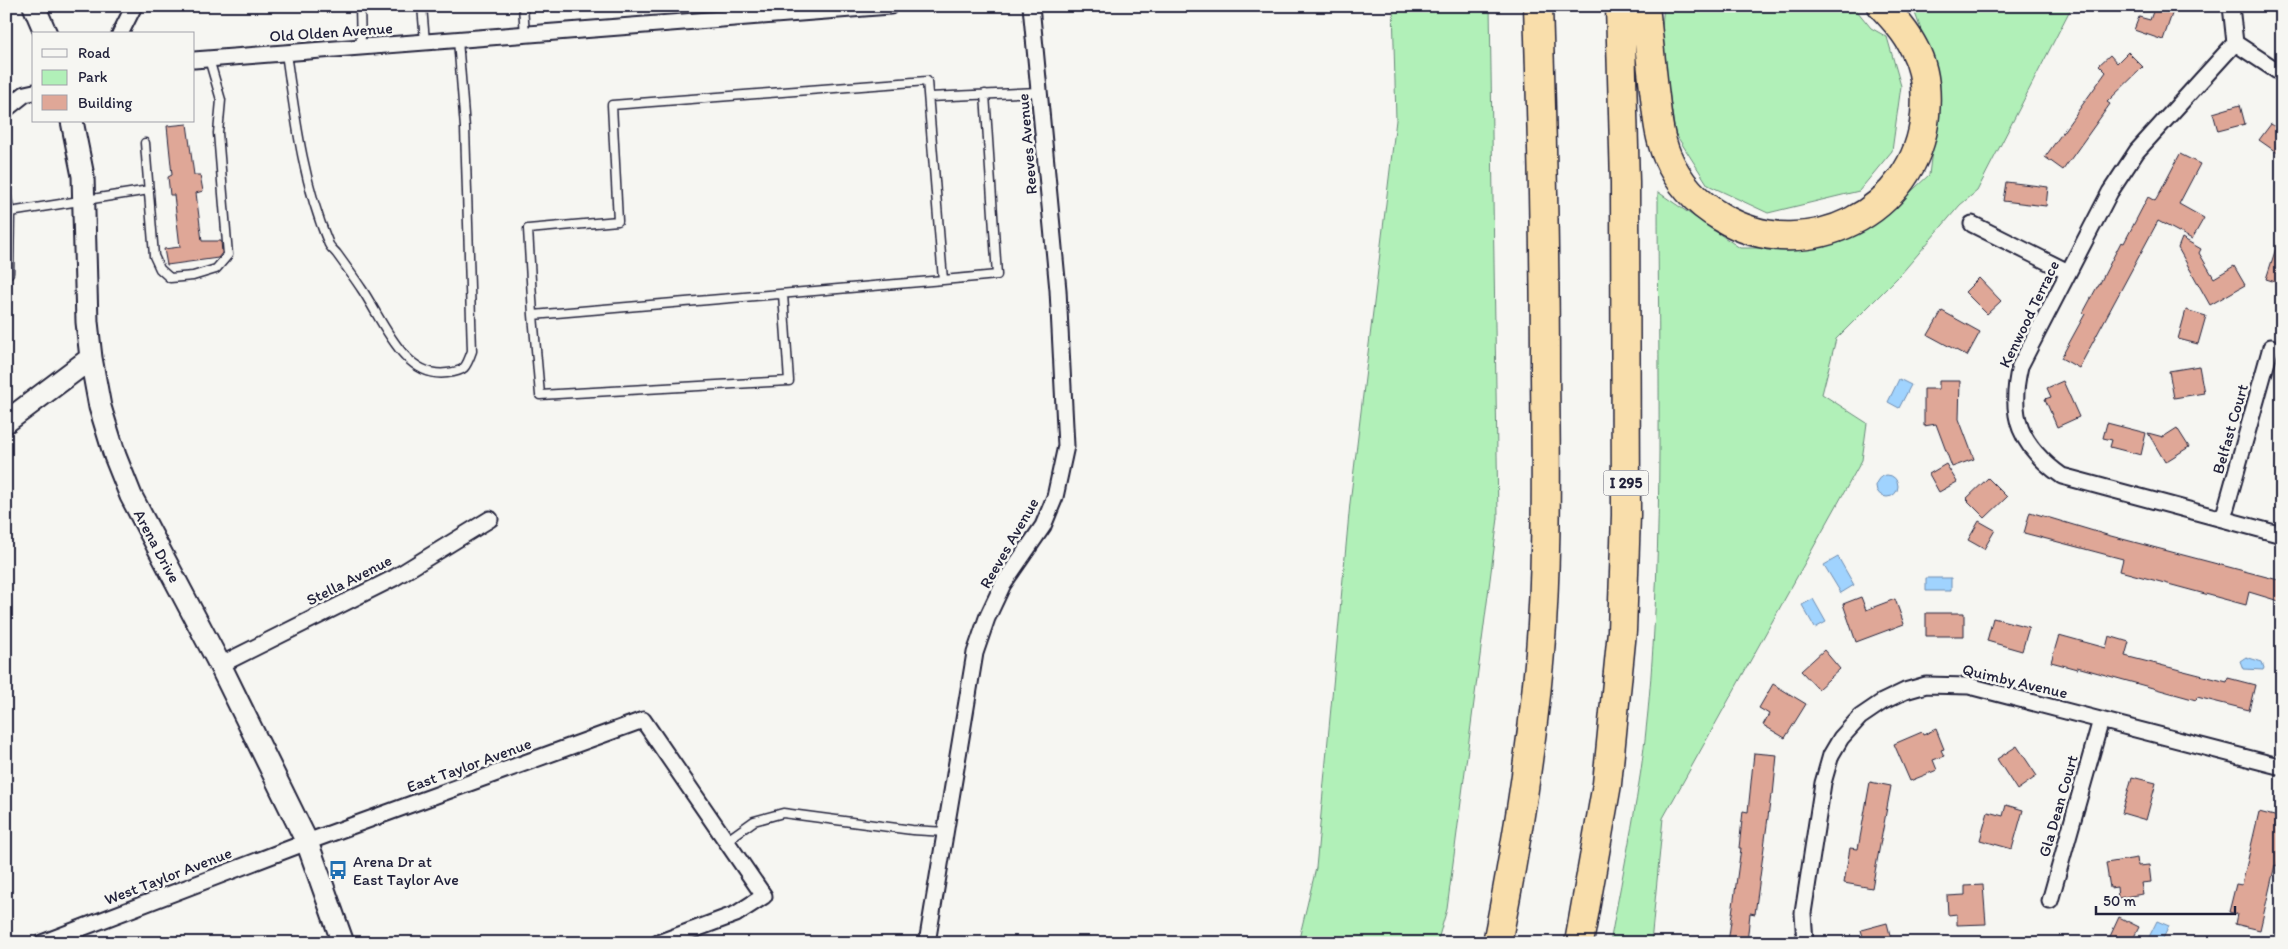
<svg xmlns="http://www.w3.org/2000/svg" width="2288" height="949" font-family="Itim,sans-serif">
<style>
.green{fill:#b1f0b8;stroke:#6a897a}
.water{fill:#a0d3fe;stroke:#6e8cb0}
.building{fill:#dfa797;stroke:#22223b}
.lines{fill:none;stroke-linecap:round;stroke-linejoin:round}
.lane-casing{stroke:#22223b;stroke-width:11}
.street-casing{stroke:#22223b;stroke-width:19}
.secondary-casing{stroke:#22223b;stroke-width:25}
.highway-casing{stroke:#22223b;stroke-width:31}
.lane{stroke:#f6f6f2;stroke-width:8}
.street{stroke:#f6f6f2;stroke-width:15}
.secondary{stroke:#f6f6f2;stroke-width:21}
.highway{stroke:#f9deab;stroke-width:28}
.labels{text-anchor:middle;dominant-baseline:central;stroke-width:5;stroke-linejoin:round;paint-order:stroke}
.shield{fill:#f6f6f2;stroke:#626272;stroke-width:1}
.shield-label{font-size:15px;font-weight:bold;fill:#22223b}
.street-label{font-size:16px;fill:#22223b;stroke:#f6f6f2}
.poi-label{font-size:16px;fill:#22223b;stroke:#f6f6f2;text-anchor:start}
</style>
<rect width="100%" height="100%" fill="#f6f6f2"/>
<filter id="ink" filterUnits="userSpaceOnUse"><feTurbulence type="fractalNoise" baseFrequency=".02" numOctaves="2"/><feDisplacementMap in="SourceGraphic" scale="10" xChannelSelector="R" yChannelSelector="G"/><feConvolveMatrix kernelMatrix="1 2 1 2 8 2 1 2 1" color-interpolation-filters="sRGB"/></filter>
<g filter="url(#ink)">
<path class="green" d="M1393,6h97l8,512 -51,391 -10,34h-139l18,-75 34,-365 46,-383z
M1664,6h189l18,22 16,9 14,49 -9,65 -33,40 -91,22 -60,-28 -33,-52 -14,-96z
M1909,6h163l-95,185 -17,14 -59,69 -65,65 -14,55 45,29 -5,37 -199,358 -12,125h-41c14,-77 31,-154 38,-232 16,-172 10,-346 10,-519l82,56h74l74,-35 41,-38 11,-91 -26,-74z"/>
<path class="water" d="M1899,379l12,6 -12,23 -11,-6z
M1876 486a11 11 0 1 1 22 0a11 11 0 1 1-22 0Z
M1838,557l16,28 -13,8 -17,-28z
M1926,578h25v13h-25z
M1813,599l13,23 -11,6 -13,-23z
M2246,657l16,5 2,6 -1,2 -20,-1 -3,-8z
M2157,921l12,5 -8,17h-15z"/>
<path class="building" d="M2155,6l18,5 -10,29 -29,-10 5,-13 11,3z
M2128,52l15,15 -36,35 3,2 -47,66 -18,-13 61,-85 -7,-7 11,-10 7,8z
M2240,105l5,19 -27,7 -5,-18z
M187,124l7,51h6l3,16 -7,2 6,48h19l1,12 -4,5 -51,7 -3,-16 16,-2 -6,-52h-4l-2,-18 4,-2 -5,-49z
M2271,124l11,7v25l-23,-16z
M2180,154l20,10 -21,40 25,14 -12,21 -34,-18 -79,147 -18,-10 24,-44 -2,-1 14,-26h1l23,-45 3,1 24,-46 7,4 2,-3z
M2006,182l42,5 -2,19 -43,-5z
M2182,238l19,11 -2,4 15,25 20,-12 11,19 -35,20 -32,-57z
M2279,239l3,1v44l-16,-5z
M1979,278l22,23 -14,13 -22,-22z
M2186,310l20,6 -8,28 -20,-5z
M1942,311l38,21 -13,24 -39,-21z
M2199,366l5,27 -30,5 -5,-27z
M1939,381h21l-1,38 15,40 -22,8 -16,-43 -12,2v-37h15z
M2063,381l16,36 -22,10 -12,-28 6,-2 -4,-9z
M2107,423l39,10 -5,22 -31,-8 2,-7 -9,-2z
M2177,428l12,19 -24,15 -17,-29 15,4z
M1946,464l11,18 -18,10 -10,-18z
M1988,478l19,19 -22,21 -19,-19z
M2030,512l77,23 175,46v21l-33,-10 -3,13 -126,-34 3,-12 -99,-26z
M1979,521l16,9 -11,19 -16,-9z
M1861,597l5,13 29,-11 9,25 -48,18 -13,-38z
M1926,613h38v23h-38z
M1993,618l36,9 -7,24 -35,-10z
M2059,635l47,13 3,-12 20,6 -4,14 102,26 1,-4 27,7 -6,25 -52,-13 -1,3 -119,-33v2l-26,-7z
M1824,650l16,19 -22,20 -17,-18z
M1773,684l33,20 -21,34 -22,-13 6,-11 -10,-6z
M1936,729l8,20 -3,1 3,6 -11,4 4,10 -27,11 -16,-37 28,-12 1,3z
M2017,746l20,30 -20,14 -20,-31z
M1754,753l23,2 -4,40h-2l-16,119 -5,-1 -3,30h-19l13,-95h-2l4,-37 5,1z
M2132,777l24,6 -10,37 -24,-7z
M1870,782l21,4 -19,102 -28,-5 6,-35 8,1z
M2006,805l17,5 -11,39 -32,-9 8,-28 15,4z
M2259,812l23,6v28l-5,20 -2,-1 -15,65 -25,-6 2,-10 -8,-2 7,-28 6,1z
M2137,858l1,8 11,-1 2,17 -10,1 2,11 -25,4 -1,-11 -7,1 -4,-25z
M1983,885l3,39 -29,1v-11l-9,1 -1,-19 18,-1v-9z
M2119,917l20,10 -8,16h-24z
M1887,923l5,20h-27l-4,-13z"/>
<g class="lines">
<g class="lane-casing">
<path id="lane" d="M360,6l1,41
M422,6l3,36
M523,6l2,29
M286,53c9,63 17,130 42,189 1,5 6,8 9,12 8,11 16,22 24,34 21,30 42,91 86,85 18,-2 19,-5 25,-22l-7,-223 -7,-88
M927,81l16,199 -410,35 -5,-86 90,-8 -6,-116z
M929,97l110,-5
M145,143l9,113 6,13 10,9 23,-2 23,-7 12,-14 -10,-122 3,-33 -12,-41
M6,193l4,19 139,-22
M9,273l1,-61
M943,280l54,-5 -12,-181
M533,315l7,80 249,-14 -6,-87
M726,841l28,-20 29,-8 129,17 34,2"/>
</g>
<g class="street-casing">
<path id="street" d="M2231,6l4,37 -98,108 -27,41 -90,174c-12,51 0,80 42,110l220,59
M120,34l14,-28
M2235,43l47,31
M194,60l696,-54
M6,109l19,-15 9,-2
M1972,224l96,48
M2223,519l48,-172
M220,665l174,-87 96,-59
M2050,901l51,-181
M42,943l265,-101 336,-122 121,176 -28,18 -78,29
M927,943l48,-290 12,-35 16,-34 40,-58 12,-29 11,-51 -8,-156 -27,-284
M1805,943l-2,-30 20,-130 8,-28 10,-17 19,-21 22,-15 23,-11 21,-6 43,1 313,81"/>
</g>
<g class="secondary-casing">
<path id="secondary" d="M34,6l12,28
M72,121l11,55 4,146 4,36 9,49 15,49 16,40 89,169 87,177 36,101
M6,422l85,-64"/>
</g>
<g class="highway-casing">
<path id="highway" d="M1645,6c3,28 6,56 9,83 3,23 4,46 13,67 11,26 30,47 54,61 84,51 196,-5 204,-102 2,-22 0,-47 -11,-67 -8,-16 -20,-29 -32,-42
M1497,943c21,-105 38,-211 45,-318 5,-83 4,-167 3,-250 0,-123 -3,-246 -7,-369
M1579,943l28,-159 15,-153 4,-116 -1,-332 -5,-177"/>
</g>
<use href="#lane" class="lane"/>
<use href="#street" class="street"/>
<use href="#secondary" class="secondary"/>
<use href="#highway" class="highway"/>
</g>
</g>
<defs>
<g id="bus-bare" transform="scale(1.5)"><path d="M-5-6H5V4H4V6H2V4H-2V6H-4V4H-5ZM-3.5-4V0h7V-4ZM-3.5 1.2v1.5H-2V1.2ZM2 1.2v1.5H3.5V1.2Z" fill="#1f6fb2" stroke="#f6f6f2" stroke-width="2.5" paint-order="stroke"/></g>
</defs>
<g fill-rule="evenodd">
<use href="#bus-bare" x="338" y="870"/>
</g>
<g class="labels">
<rect class="shield" x="1603.5" y="470.5" width="45" height="25" rx="4"/>
<g class="shield-label">
<text x="1626" y="483">I 295</text>
</g>
<g class="street-label">
<text transform="translate(331 32) rotate(-4)">Old Olden Avenue</text>
<text transform="translate(1027 144) rotate(-95)">Reeves Avenue</text>
<text transform="translate(2029 314) rotate(-64)">Kenwood Terrace</text>
<text transform="translate(2230 429) rotate(-74)">Belfast Court</text>
<text transform="translate(1009 543) rotate(-60)">Reeves Avenue</text>
<text transform="translate(157 546) rotate(62)">Arena Drive</text>
<text transform="translate(349 580) rotate(-27)">Stella Avenue</text>
<text transform="translate(2015 681) rotate(13)">Quimby Avenue</text>
<text transform="translate(469 765) rotate(-20)">East Taylor Avenue</text>
<text transform="translate(2058 806) rotate(-74)">Gla Dean Court</text>
<text transform="translate(168 876) rotate(-21)">West Taylor Avenue</text>
</g>
<g class="poi-label">
<text x="353" y="861">Arena Dr at<tspan x="353" dy="18">East Taylor Ave</tspan></text>
</g>
</g>
<rect width="2288" height="949" fill="none" stroke="#f6f6f2" stroke-width="25"/>
<rect x="12" y="12" width="2263" height="924" fill="none" stroke="#22223b" stroke-width="2" filter="url(#ink)"/>
<rect x="32" y="32" width="162" height="90" fill="#f6f6f2" stroke="#a1a1a9"/>
<rect x="42" y="49" width="25" height="8" fill="#f6f6f2" stroke="#a1a1a9"/>
<text x="78" y="58" font-size="15" fill="#22223b">Road</text>
<rect x="42" y="70" width="25" height="15" fill="#b1f0b8" stroke="#a1a1a9"/>
<text x="78" y="82" font-size="15" fill="#22223b">Park</text>
<rect x="42" y="95" width="25" height="15" fill="#dfa797" stroke="#a1a1a9"/>
<text x="78" y="108" font-size="15" fill="#22223b">Building</text>
<path d="M2096 906v8h139v-8" fill="none" stroke="#22223b" stroke-width="2.5"/>
<text x="2103" y="906" font-size="15" fill="#22223b" stroke="#f6f6f2" stroke-width="4" paint-order="stroke">50 m</text>
</svg>
